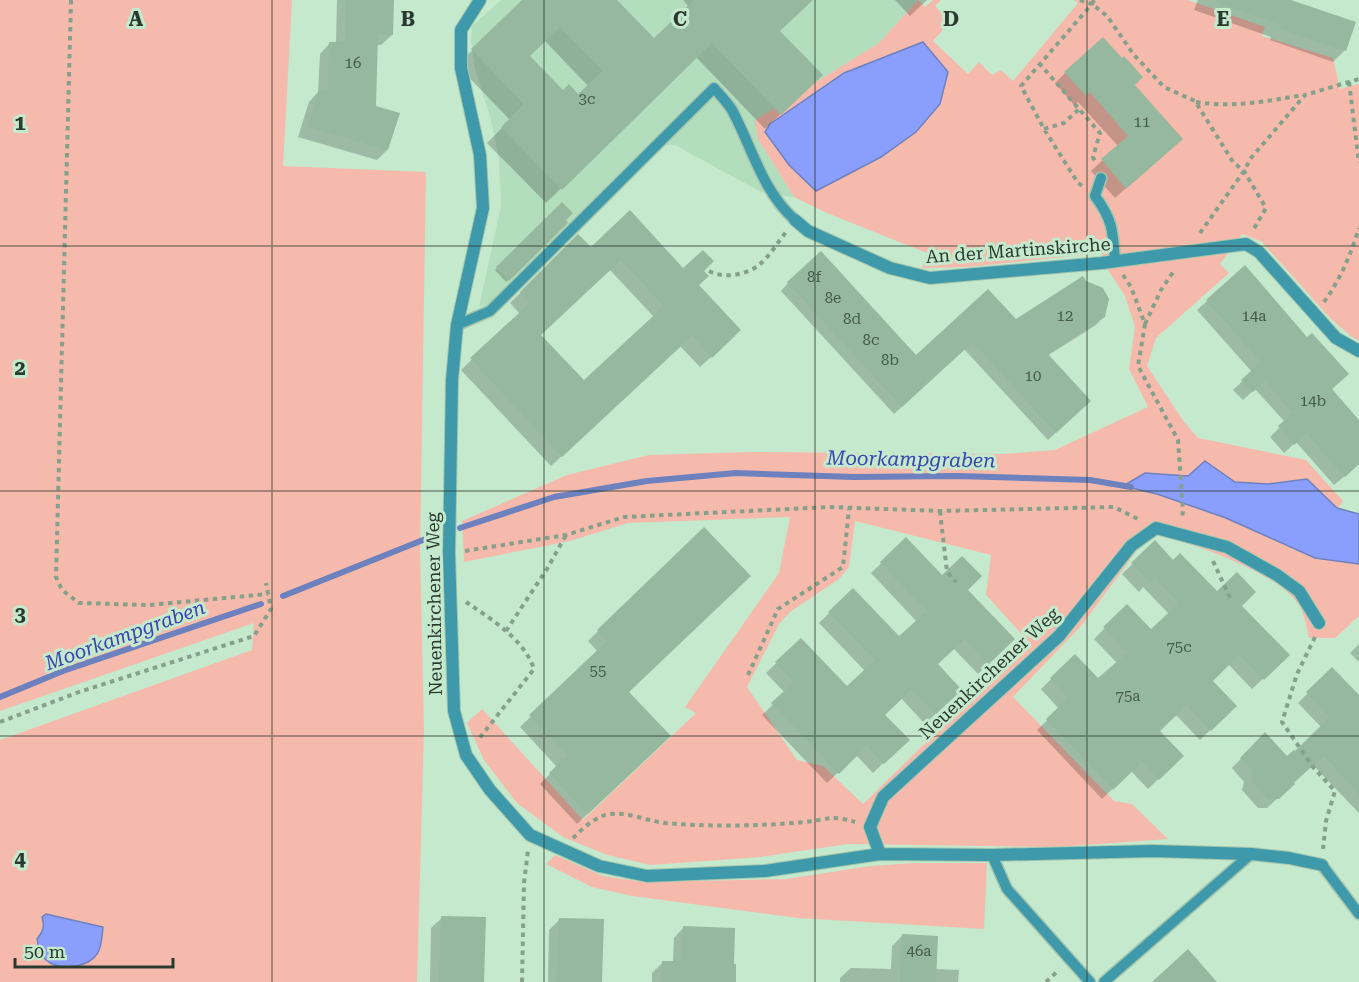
<svg xmlns="http://www.w3.org/2000/svg" width="1359" height="982" font-family="'Roboto Serif',serif">
<style>
.built{fill:#b3debe}
.green{fill:#f6baac;fill-rule:evenodd}
.water{fill:#8a9ffd;stroke:#6e81bf;stroke-width:1.5}
.shadow{fill:#0003;fill-rule:evenodd}
.lines{fill:none;stroke-linecap:round;stroke-linejoin:round}
.stream{stroke:#6e81bf;stroke-width:6}
.building{fill:#95b89e;fill-rule:evenodd}
.service-casing{stroke:#a5c6ad;stroke-width:13}
.minor-casing{stroke:#a5c6ad;stroke-width:14}
.path{stroke:#85a08b;stroke-width:4;stroke-dasharray:4.5 4.5;stroke-linecap:butt}
.service{stroke:#3e99ab;stroke-width:10}
.minor{stroke:#3e99ab;stroke-width:12}
.grid{fill:none;stroke:#2b3a2f;stroke-width:1.5;stroke-opacity:0.55}
.labels{text-anchor:middle;dominant-baseline:central;stroke-width:6;stroke-linejoin:round;paint-order:stroke}
.number-label{font-size:15px;fill:#465a4b}
.street-label{font-size:18px;fill:#2b3a2f;stroke:#c4e9cd}
.water-label{font-size:20px;font-style:italic;fill:#3a45b0;stroke:#c4e9cd}
.grid-label{font-size:20px;text-anchor:middle;font-weight:bold;fill:#2b3a2f;stroke:#c4e9cd;stroke-width:6;stroke-linejoin:round;paint-order:stroke}
</style>
<rect width="100%" height="100%" fill="#c4e9cd"/>
<path class="built" d="M501,0h417l-39,43 -123,77 2,19 36,58 -33,-5 -86,-47h-21l-163,160 -12,2 22,-101 -2,-46 -9,-44 -15,-47 -4,-29 1,-14z"/>
<path class="green" d="M0,0h292l-9,166 143,6 -6,379 4,178 -7,253h-417v-242l252,-90 2,-27 -254,88zM43,917l13,49c-12,-7 -18,-14 -19,-27 6,-7 7,-13 6,-22z
M918,0l7,7 8,-7h8l-6,6 12,12 -5,13 -9,10 35,33 11,-12 13,13 9,-5 12,11 65,-78 -4,-3h114l77,27 -3,9 71,22 7,31 19,-5v256l-7,-3 -21,-18 -70,-78 -19,-7 -22,30 9,9 -73,65 -9,28 37,56 14,16 108,22 37,41 -5,7 21,6v102l-24,22h-26c-2,-9 -4,-22 -9,-31 -19,-34 -105,-62 -142,-73l-20,15 -56,76 -69,72 101,104 18,3 36,35 -111,8 -209,-3 -87,13 -110,8 -44,-10 -44,-18 -46,-34 -33,-43 -17,-37 15,-14 101,111 113,-107 -11,-6 94,-134 11,-56 -162,6 -58,18 -106,21 -2,-41 105,-46 82,-20 101,-3 254,2 51,-4 93,-43 -19,-38 6,-42 -10,-31 -17,-26 -7,-17 -134,14 -45,1 5,-15 -100,-40 -33,-16 -36,-58 -3,-19 124,-77zM855,521l136,34 -5,40 43,47 -166,162 -40,-38 -26,-6 -50,-73 32,-63 11,-12 49,-33 10,-12z
M555,855l48,21 40,6 143,-3 84,-13 44,-3h73l-3,66 -186,-11 -166,-22 -40,-9 -46,-23z"/>
<path class="water" d="M923,42l25,30 -8,32 -24,28 -35,25 -65,34 -27,-26 -24,-33 5,-8 74,-51z
M1205,461l30,21 33,2 39,-5 30,29 22,6v50l-44,-6 -89,-40 -69,-24 -34,-8 22,-13 43,3z
M46,914l57,13c-1,8 -1,20 -6,27 -9,14 -39,17 -51,6 -6,-6 -8,-13 -9,-21 6,-7 8,-13 5,-22z"/>
<path class="shadow" d="M337,0h56l-1,35 -11,10h-5l-2,63 13,42 -10,10 -79,-23 11,-35 9,-10 2,-38 10,-11 6,1z
M524,0h91l39,40 35,-33 -6,-7h115l-19,31 26,59 -40,39 -69,-72 -150,146 -59,-60 23,-23 -53,-55zM544,40l44,46 -10,10 -15,-4 -35,-36z
M895,0h32l-17,16z
M1198,0h90l66,23 -10,28 -11,11 -63,-22 1,-3 -77,-27z
M1065,73l69,12 36,64 -55,49 -24,-27 27,-25 -40,-44 -4,3 -19,-22z
M562,204l2,16 2,3 -60,59 -11,-12z
M578,236l12,13 93,21 19,1 -5,14 32,56 -29,26 -20,-21 -129,120 -90,-96 59,-56 -10,-11zM610,270l44,47 -70,65 -45,-47z
M788,283l128,74 100,-36 88,-5 -8,9 -49,31 34,53 -33,31 -84,-91 -70,65 -113,-123z
M1207,301l123,88 28,32 1,-2v45l-25,21 -38,-43 -12,11 -14,-16 15,-15 -30,-33 -12,11 -10,-10 19,-18 -55,-62z
M704,529l-77,163 31,55 -81,77 -37,-40 17,-17 -37,-40 78,-75 -10,-11z
M906,540l36,37 24,13 47,49 -35,35 -25,-26 -17,16 24,26 -35,34 -24,-26 -17,17 23,25 -34,33 -17,-18 -29,28 -65,-68 23,-22 -19,-20 35,-33 46,48 18,-17 -46,-48 34,-33 46,48 18,-16 -46,-49z
M1155,543l18,19 43,31 24,13 48,49 -36,34 -24,-25 -17,17 24,25 -35,34 -25,-26 -17,17 24,25 -34,33 -17,-18 -29,28 -65,-69 22,-21 -18,-20 34,-33 23,24 19,-17 -23,-24 33,-33 24,25 18,-17 -26,-27 -4,5 -17,-18z
M1359,644v18l-9,-9z
M1332,669l27,28v116l-46,-48 -46,43h-9l-16,-18 2,-8 -12,-14 33,-34 22,25 35,-31 -24,-25z
M442,918l40,64h-52l1,-54z
M559,920l41,62h-52l1,-52z
M684,927l50,55h-82v-9l11,-11 10,1 1,-25z
M902,936l33,33 24,1 -1,12h-118v-4l11,-10 40,1 1,-23z"/>
<g class="lines">
<path class="stream" d="M460,528l94,-31 93,-16 89,-8 118,4 103,-1 133,4 41,7
M283,596l150,-60
M0,697l63,-26 198,-67"/>
</g>
<path class="building" d="M346,0h48l-1,35h-15l-2,71 24,7 -12,37 -80,-23 11,-37 9,2 1,-50h16z
M522,0h95l37,38 40,-38h119l-33,31 43,44 -42,40 -69,-72 -150,147 -61,-63 23,-23 -53,-55zM560,27l43,44 -25,23 -9,-10 -6,6 -33,-34z
M1216,0h75l65,22 -10,29 -66,-22 1,-4 -65,-22z
M1103,37l19,21 2,-2 19,21 -8,8 48,54 -57,50 -25,-30 27,-23 -38,-44 -4,4 -22,-24z
M562,202l11,11 -7,7 2,3 -59,58 -13,-14z
M630,210l53,58 20,-18 11,11 -10,10 5,5 -10,9 42,45 -29,28 -20,-22 -130,121 -92,-99 60,-55 -10,-11 58,-58 13,13zM621,260l43,46 -80,74 -43,-45z
M821,251l95,104 72,-66 28,30 67,-43 3,5 17,7 6,11 -4,18 -57,37 43,47 -35,32 -83,-91 -71,65 -115,-125z
M1245,265l62,72 5,-4 37,41 -17,15 27,31v44l-14,13 -38,-43 -13,11 -16,-19 15,-13 -28,-32 -12,11 -12,-12 20,-18 -55,-62z
M704,527l47,49 -122,116 42,44 -83,78 -39,-41 18,-18 -38,-40 78,-74 -10,-11z
M906,537l36,38 20,-19 20,20 -14,14 47,49 -26,25 -24,-25 -27,25 24,26 -26,24 -24,-25 -27,26 25,25 -26,24 -17,-18 -28,28 -68,-71 23,-21 -19,-20 26,-24 46,48 28,-26 -47,-48 25,-24 46,48 28,-25 -47,-49z
M1155,540l18,20 7,-7 37,38 20,-19 19,20 -14,14 48,49 -26,25 -25,-25 -26,26 24,25 -26,25 -24,-26 -27,26 24,25 -25,24 -17,-18 -29,28 -67,-71 22,-21 -18,-20 25,-24 23,24 29,-25 -24,-26 24,-23 24,25 28,-26 -24,-25 -5,5 -19,-20z
M1332,667l27,28v99l-35,-38 -30,26 1,2 -16,15h-11l-17,-19 2,-9 -13,-13 25,-26 22,24 7,-6 1,1 35,-34 -24,-25z
M441,916l45,1 -2,65h-45z
M559,918l45,1 -2,63h-45z
M683,926l52,2 -1,36h2v18h-75l1,-21h20z
M902,934l36,2 -2,46h-36z
M1188,949l29,33h-65z"/>
<g class="lines">
<g class="service-casing">
<path id="service" d="M1101,178l-6,18c18,24 18,36 20,65
M457,325l33,-14 224,-223c6,7 13,14 18,22 20,37 30,81 63,110
M992,855l15,34 83,93
M1322,865l37,49
M1104,982l147,-128"/>
</g>
<g class="minor-casing">
<path id="minor" d="M480,0l-19,30v38l19,87 3,53 -26,117 -5,55 -3,173 5,158 12,44 24,35 40,45 69,31 48,10 118,-5 115,-17 112,1 161,-4 98,3 38,4 33,7
M795,220l13,11 82,37 40,10 172,-15 144,-19 13,8 77,86 23,13
M880,854l-10,-27 13,-30 176,-161 72,-90 25,-18 71,19 50,28 22,16 20,32"/>
</g>
<path class="path" d="M71,0l-15,577 6,13 17,13 70,2 119,-11
M1080,0l12,4 -71,82 23,43 34,54 6,4
M1094,0l-2,4 15,12 27,39 30,32 31,14 38,61 11,9 22,37 -14,24
M1039,63l61,70 -7,24 3,7
M1349,82l10,81
M1196,102c39,6 70,-1 108,-7
M1044,129l20,-6 15,-14
M1200,233l44,-62 7,-13 54,-63 54,-16
M709,271c15,8 37,4 50,-6 10,-8 19,-23 27,-33
M1123,275l8,12 14,37 -7,42 40,74 5,71 -1,8
M1324,302c16,-22 27,-48 35,-74
M1145,324l16,-34 14,-21
M940,511l7,61 9,10
M465,551l101,-16 58,-18 206,-10 110,4 174,-4 26,13
M1213,561l17,37
M466,602c25,17 58,37 68,67l-56,71
M506,631l41,-62 19,-34
M1315,637l-18,37 -15,48 31,45 22,24 -9,30 -3,28
M748,675l30,-66 65,-42 6,-58
M0,722l79,-30 175,-56 17,-27 -5,-26
M573,838c9,-9 24,-23 38,-24 18,-2 36,7 54,9 47,4 94,3 141,-1 22,-3 27,-7 49,0
M522,982l2,-99 4,-33
M1046,982l13,-12"/>
<use href="#service" class="service"/>
<use href="#minor" class="minor"/>
</g>
<path class="grid" d="M272,0v982M544,0v982M815,0v982M1087,0v982M0,246h1359M0,491h1359M0,736h1359"/>
<g class="labels">
<g class="number-label">
<text x="353" y="63">16</text>
<text x="587" y="99">3c</text>
<text x="1142" y="122">11</text>
<text x="814" y="277">8f</text>
<text x="833" y="298">8e</text>
<text x="1065" y="316">12</text>
<text x="1254" y="316">14a</text>
<text x="852" y="319">8d</text>
<text x="871" y="340">8c</text>
<text x="890" y="360">8b</text>
<text x="1033" y="376">10</text>
<text x="1313" y="401">14b</text>
<text x="1179" y="647">75c</text>
<text x="598" y="671">55</text>
<text x="1128" y="696">75a</text>
<text x="919" y="951">46a</text>
</g>
<g class="street-label">
<text transform="translate(1018 250) rotate(-4)">An der Martinskirche</text>
<text transform="translate(434 604) rotate(-91)">Neuenkirchener Weg</text>
<text transform="translate(989 673) rotate(-43)">Neuenkirchener Weg</text>
</g>
<g class="water-label">
<text transform="translate(911 459) rotate(1)">Moorkampgraben</text>
<text transform="translate(125 635) rotate(-20)">Moorkampgraben</text>
</g>
</g>
<g class="grid-label">
<text x="136" y="26">A</text>
<text x="408" y="26">B</text>
<text x="680" y="26">C</text>
<text x="951" y="26">D</text>
<text x="1223" y="26">E</text>
<text x="20" y="130">1</text>
<text x="20" y="375">2</text>
<text x="20" y="621">3</text>
<text x="20" y="866">4</text>
</g>
<path d="M15 958v9h158v-9" fill="none" stroke="#2b3a2f" stroke-width="3"/>
<text x="24" y="958" font-size="18" fill="#2b3a2f" stroke="#c4e9cd" stroke-width="4.5" paint-order="stroke">50 m</text>
</svg>
